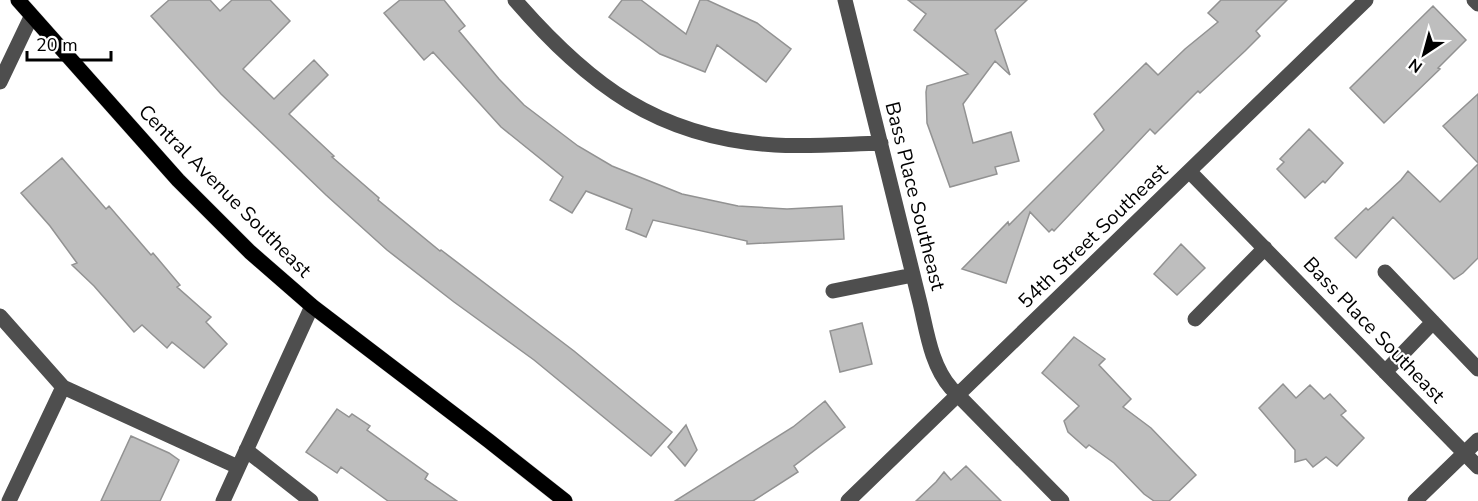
<svg xmlns="http://www.w3.org/2000/svg" width="1478" height="501" font-family="'Nunito Sans',sans-serif">
<style>
.building{fill:#bebebe;stroke:#929292;stroke-width:1.5}
.lines{fill:none;stroke-linecap:round;stroke-linejoin:round}
.major-casing{stroke:#dbdbdb;stroke-width:16}
.minor{stroke:#4e4e4e;stroke-width:15}
.major{stroke:#000;stroke-width:15}
.labels{text-anchor:middle;dominant-baseline:central;stroke-width:4.5;stroke-linejoin:round;paint-order:stroke}
.street-label{font-size:20px;fill:#000;stroke:#fff}
</style>
<rect width="100%" height="100%" fill="#fff"/>
<path class="building" d="M169,0h41l10,11 12,-11h38l20,21 -47,48 31,30 40,-39 14,15 -39,39 45,42 -2,1 47,41 -1,2 62,51 1,-1 133,101 98,81 -21,24 -117,-96 -80,-58 -67,-52 -61,-55 -105,-101 -70,-78z
M400,0h44l21,26 -6,5 40,48 25,26 54,41 34,20 70,28 56,12 49,3 55,-3 2,33 -97,5v-3l-94,-21 -7,17 -20,-8 6,-20 -46,-18 -14,22 -22,-13 13,-23 -62,-50 -68,-75 -9,8 -40,-47z
M622,0h19l45,34 14,-34h7l50,23 34,26 -25,33 -49,-37 -12,27 -45,-18 -51,-37z
M908,0h119l-32,30 15,45 -15,-14 -32,43 10,39 38,-11 8,29 -24,6 2,7 -47,13 -23,-64 -1,-31 1,-6 41,-12 -54,-44 12,-16z
M1221,0h66l-31,31 4,5 -15,15 -45,42 -2,-2 -43,43 -5,-5 -96,102 -2,-2 -3,3 -19,-20 -24,71 -44,-14 46,-47 1,3 95,-95 -10,-16 52,-51 12,12 27,-26 33,-27 -10,-9z
M1433,6l33,34 -28,28 2,1 -56,54 -34,-35z
M1478,94v69l-35,-37z
M1309,129l34,34 -18,20 -2,-2 -18,17 -28,-29 7,-7 -4,-3z
M62,158l44,51 3,-3 42,49 2,-2 27,32 -3,2 34,30 -5,5 21,22 -23,24 -32,-26 -5,6 -25,-23 -8,7 -40,-46 -22,-21 5,-2 -27,-37 -29,-33z
M1478,164v94l-15,15 -9,6 -61,-62 -37,41 -21,-20 31,-30 2,2 6,-5 27,-25 7,-9 32,31z
M1181,244l24,24 -28,27 -23,-21z
M862,323l10,41 -32,8 -10,-41z
M1074,337l31,22 -6,6 32,34 -8,8 28,21 45,47 -27,26h-15l-10,-7 -30,-31 -25,-18 -3,3 -18,-16 -4,-11 15,-15 -37,-33z
M1283,384l13,14 14,-13 14,14 6,-5 16,17 -5,4 23,23 -27,28 -11,-9 -13,10 -7,-8 -11,3v-12l-36,-42z
M825,401l20,26 -51,39 4,6 -45,29h-78l118,-74z
M337,409l12,8 3,-3 18,12 -3,4 61,44 -3,5 32,22h-69l-47,-34 -4,6 -31,-21z
M686,425l11,25 -12,16 -17,-19z
M131,436l38,17 10,7 -19,41h-59z
M966,466l35,35h-85l20,-19 8,-10 7,8z"/>
<g class="lines">
<g class="major-casing">
<path id="major" d="M18,0l160,180 72,72 62,54 177,135 76,60"/>
</g>
<path class="minor" d="M515,0c74,85 143,138 260,145 35,2 71,-1 106,-2
M845,0l75,303c7,29 11,62 31,85l111,113
M1474,0l4,4
M0,82l31,-65
M1190,172l288,295
M1385,272l93,97
M833,291l80,-16
M0,316l63,71 175,80
M1195,319l70,-71
M1385,372l48,-50
M246,450l65,51
M9,501l54,-114
M223,501l89,-195
M848,501l518,-501
M1415,501l63,-61"/>
<use href="#major" class="major"/>
</g>
<g class="labels">
<g class="street-label">
<text transform="translate(225 191) rotate(45)">Central Avenue Southeast</text>
<text transform="translate(915 196) rotate(76)">Bass Place Southeast</text>
<text transform="translate(1093 236) rotate(-44)">54th Street Southeast</text>
<text transform="translate(1374 330) rotate(46)">Bass Place Southeast</text>
</g>
</g>
<g transform="translate(1424 54) rotate(216)" stroke="#ffffff" stroke-width="4.5" paint-order="stroke">
<path d="M0-4.5L10 22L0 15L-10 22Z" fill="#000000"/>
<text y="-9" font-size="16" font-weight="bold" text-anchor="middle" fill="#000000">N</text>
</g>
<path d="M27 51v9h84v-9" fill="none" stroke="#000000" stroke-width="3"/>
<text x="36" y="51" font-size="18" fill="#000000" stroke="#ffffff" stroke-width="4.5" paint-order="stroke">20 m</text>
</svg>
